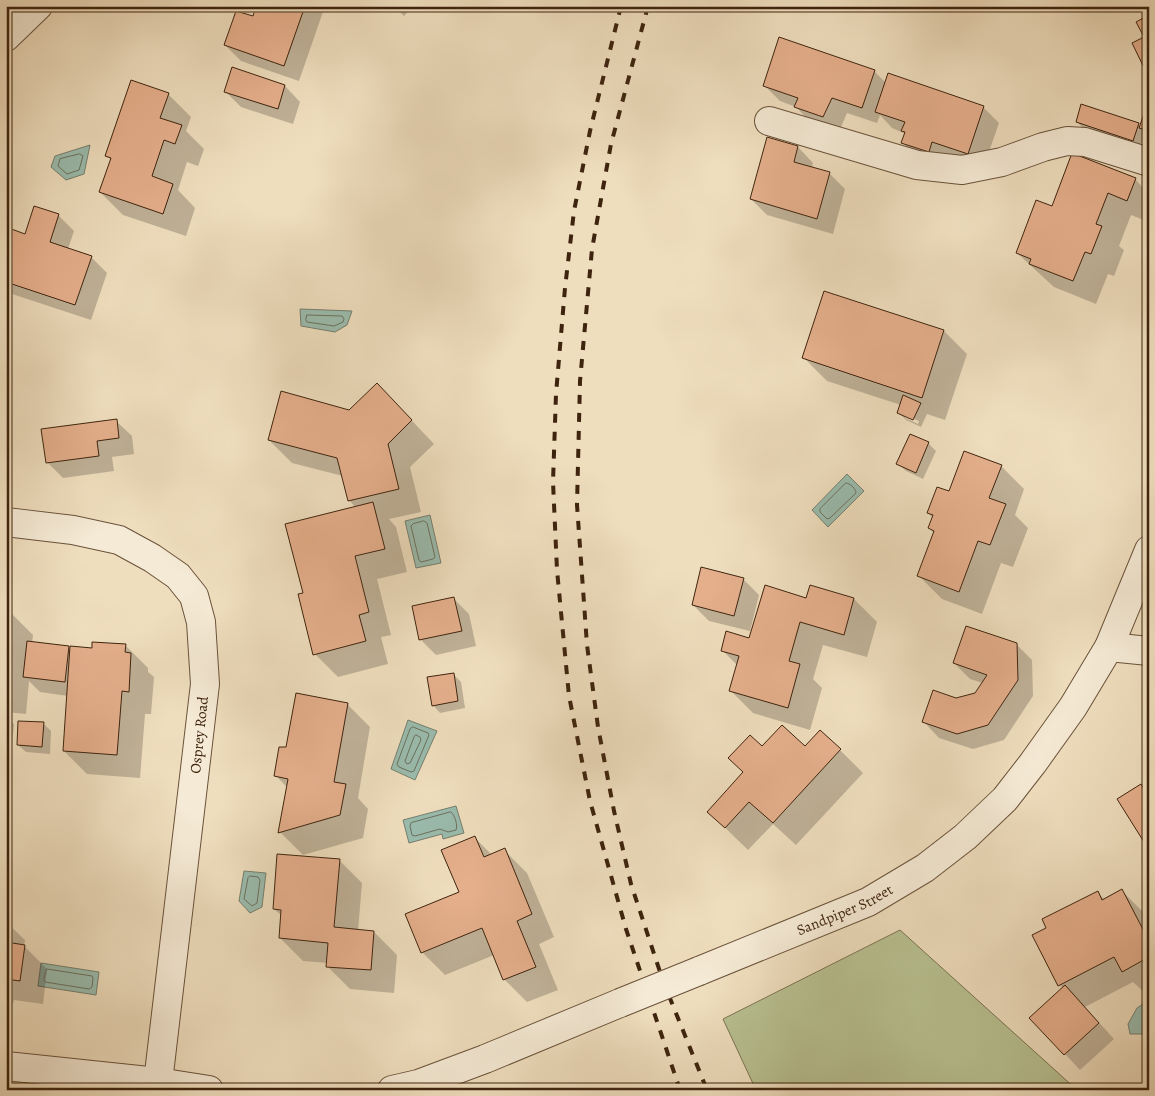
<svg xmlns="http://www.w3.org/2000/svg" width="1155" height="1096" font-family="Alegreya,serif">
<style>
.green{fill:#b8c192;stroke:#7b7250}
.water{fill:#9abcae;stroke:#757f6e}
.shadow{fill:#0003;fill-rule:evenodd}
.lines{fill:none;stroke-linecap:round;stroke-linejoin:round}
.shore{stroke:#6c705e;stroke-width:1}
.building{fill:#e5af8c;stroke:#3e240e}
.minor-casing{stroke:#6a523a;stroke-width:30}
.minor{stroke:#f5ead5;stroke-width:28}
.rail{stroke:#3e240e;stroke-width:4;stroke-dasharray:9 9;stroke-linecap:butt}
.minor-bridge-casing{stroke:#6a523a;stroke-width:30;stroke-linecap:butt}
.minor-bridge{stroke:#f5ead5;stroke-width:28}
.labels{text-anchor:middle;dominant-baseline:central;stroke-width:4.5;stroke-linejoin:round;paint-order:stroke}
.street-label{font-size:15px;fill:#3e240e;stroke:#f5ead5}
</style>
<rect width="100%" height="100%" fill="#efdebe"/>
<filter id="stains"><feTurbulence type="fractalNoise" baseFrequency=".004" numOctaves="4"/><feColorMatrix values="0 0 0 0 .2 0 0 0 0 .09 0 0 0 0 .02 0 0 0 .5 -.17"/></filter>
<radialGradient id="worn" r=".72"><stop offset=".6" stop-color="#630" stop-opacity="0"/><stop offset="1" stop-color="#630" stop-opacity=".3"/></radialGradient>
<path class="green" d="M900,930l177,160h-321l-33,-71z"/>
<path class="water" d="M90,145l-6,29 -18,6 -15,-13 4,-11z
M300,309l52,2 -5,14 -12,7 -34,-6z
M847,474l17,17 -36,36 -16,-17z
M430,515l11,48 -25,5 -11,-47z
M408,720l29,11 -22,49 -24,-11z
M456,806l8,27 -21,6 -1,-5 -33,9 -6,-23z
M244,871l22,2 -4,34 -12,6 -11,-12z
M41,963l58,9 -3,23 -58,-9z
M1149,1000v30l-6,4h-13l-2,-10 9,-16z"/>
<path class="shadow" d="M257,6h68l-26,75 -58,-20 -16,-16 28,-27z
M394,6h19l-9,10z
M874,71l12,12 97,24 16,16 -16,46 -65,-11 -15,-15 3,-9 -14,-6 -12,-13 -3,8 -30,-10 -8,19 -28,-9 -15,-16 -16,-6 -16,-16z
M285,86l15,16 -7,22 -52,-17 -15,-15z
M168,94l23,23 -5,14 18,18 -6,17 -11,-4 -9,28 17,18 -9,28 -63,-21 -23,-23 11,-32 -5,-5z
M1149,102v34l-4,-4 -5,16 -55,-18 -8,-8 61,2 3,3z
M768,139l30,8 15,16 -1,5 17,5 16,16 -12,45 -66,-19 -16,-16z
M1135,179l11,12 3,-6v37l-18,-7 -12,31 5,4 -10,26 -6,-2 -12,30 -42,-17 -37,-34 35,-45z
M58,215l16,16 -6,18 23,8 16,16 -16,47 -85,-28v-64l20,7z
M944,331l23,23 -22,66 -18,-6 -6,13 -15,-7 -8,-8 3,-7 -74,-24 -23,-23zM905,415l14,6 -1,3 -13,-6z
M400,408l34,36 -24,23 11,45 -32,7 7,8 11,45 -30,7 14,56 -10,2 7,27 -50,13 -23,-23 -11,-60 52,-86 -7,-8 -6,-24 -51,-13 -23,-23 81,-29z
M116,421l16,15 2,18 -22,3 2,14 -51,7 -16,-16z
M928,443l8,8 -13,28 -17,-8 -8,-7z
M1001,466l23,23 -9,26 13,13 -15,39 -12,-4 -19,51 -40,-15 -23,-23 16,-42 -6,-6 4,-10 -5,-5 22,-20z
M743,579l16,16 -9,36 -41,-10 -16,-16z
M454,599l15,15 7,32 -40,9 -16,-16z
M807,599h47l23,23 -10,35 -44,-12 -10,34 9,9 -12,42 -57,-17 -23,-23 8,-24 -16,-16 28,-11z
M6,611l4,1 23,23 -1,8 36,4 3,3 22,-1 32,-4 23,23v4l6,5 -3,37h-6l-5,64 -53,-4 -23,-23 4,-55 -28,-4 -11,-11 -3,33 -20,-2z
M1016,644l16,16 1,36 -29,44 -31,9 -34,-11 -15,-16 32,-23 20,-5 7,-11 -13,-4 -16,-16z
M453,674l8,8 4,26 -25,5 -7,-8z
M347,704l23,23 -12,71 10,11 -5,29 -60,17 -23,-23 8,-44 -13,-13 12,-26z
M6,716l8,8 -5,52h-3z
M43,723l8,8 -1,23 -24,-2 -8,-7z
M762,748l78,2 23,23 -67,72 -23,-21 -25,26 -39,-38 35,-39z
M475,838l17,17 12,-5 23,23 27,64 -15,7 19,46 -31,12 -23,-23 -10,-24 -49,20 -23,-23 38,-59z
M339,860l23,23 -4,48 16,1 23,23 -3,38 -44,-4 -23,-23 1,-3 -25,-2 -23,-23 2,-22 -8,-7z
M1122,891l23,23 4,8v70l-3,2 -13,-12 -48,25 29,32 -34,31 -15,-16 -2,-66 -4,-3 -11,-57 49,-36 8,8z
M6,922l19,18 -1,6 23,23 -4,35 -29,-4 -1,4 -7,-1z"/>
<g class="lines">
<path class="shore" d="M80,154l3,2 -4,14 -12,4 -9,-8 2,-7z
M307,315l35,1 2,3 -1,3 -9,4 -27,-4 -1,-2z
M846,483c4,0 10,6 10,10l-26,25 -3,1 -7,-7v-3z
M424,521l3,2 8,34 -2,2 -12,3 -2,-2 -8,-34 2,-2z
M413,727l15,6 1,2 -15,36 -3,1 -12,-5 -2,-3 13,-35z
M416,735l4,2 1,3 -11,23 -3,1 -2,-3 9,-24z
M451,812c4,3 7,14 5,18l-8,2 -8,-3 -25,7 -3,-1 -2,-9 1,-3z
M250,876l8,1 2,3 -3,23 -5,3 -8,-7 4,-21z
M47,969l45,7 1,2 -1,9 -3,2 -44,-7 -1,-3z"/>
</g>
<path class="building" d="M256,6h49l-21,60 -60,-21 12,-34 17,5z
M1149,15v63l-17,-35 12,-6 -8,-15z
M779,37l96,33 -13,38 -30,-10 -9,19 -29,-10 4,-9 -35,-12z
M232,67l53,18 -7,24 -54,-17z
M888,73l96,33 -16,48 -36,-12 -3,10 -28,-9 4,-11 -4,-1 4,-9 -30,-10z
M131,80l38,13 -9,25 22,7 -7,19 -11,-4 -12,36 21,8 -10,30 -64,-22 12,-34 -6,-2z
M1149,99v32l-10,-3z
M1081,104l58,19 -6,18 -57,-19z
M767,137l31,9 -4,16 36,10 -13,47 -67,-20z
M1072,153l64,25 -9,23 -19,-8 -12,31 6,2 -11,28 -6,-2 -12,29 -44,-17 2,-5 -15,-6 20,-53 16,6z
M1149,182v18l-6,-3z
M34,206l25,8 -9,28 42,14 -17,49 -69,-23v-55l19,7z
M824,291l120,39 -22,68 -120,-40z
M377,383l35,37 -24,24 11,45 -51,12 -11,-43 -69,-18 13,-49 68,19z
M903,395l18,8 -8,17 -16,-7z
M117,419l2,19 -22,3 2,15 -53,7 -5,-34z
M910,434l19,8 -13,31 -20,-9z
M964,451l38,14 -13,33 17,6 -16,41 -12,-4 -19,51 -42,-16 17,-45 -6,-3 5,-13 -6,-2 10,-26 12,4z
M373,502l12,47 -30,7 14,56 -10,3 7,26 -53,14 -15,-61 5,-1 -18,-69z
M701,567l43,11 -10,38 -42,-11z
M765,585l41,13 4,-13 44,13 -10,37 -44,-13 -11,39 11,3 -12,44 -59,-17 10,-35 -18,-5 5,-20 23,7z
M454,597l8,34 -43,9 -7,-34z
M6,610h5l-5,47z
M966,626l51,17 1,37 -30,45 -31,9 -35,-12 11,-32 23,8 19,-5 12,-18 -34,-12z
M27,641l42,5 -4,36 -42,-5z
M92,642l34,2 -1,8 6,1 -2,39 -7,-1 -5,64 -54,-4 7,-105 22,2z
M454,673l4,28 -26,5 -5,-29z
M296,693l52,10 -14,79 12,2 -6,31 -62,18 10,-54 -14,-3 5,-29h7z
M18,721l26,1 -2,25 -25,-2z
M782,725l23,21 15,-16 21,19 -68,74 -24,-21 -24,26 -18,-16 36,-40 -15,-14 22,-23 12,11z
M1141,784l8,13v53l-32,-51z
M475,836l9,21 21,-9 27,66 -15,7 19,46 -33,13 -21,-52 -61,25 -16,-39 54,-22 -18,-42z
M277,854l63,5 -6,68 40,4 -3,39 -45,-3 2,-24 -49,-5 2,-28 -8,-1z
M1122,889l27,52v16l-27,15 -8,-15 -56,29 -26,-51 14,-7 -4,-9 56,-28 4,9z
M6,942l19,3 -5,36 -14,-2z
M1065,985l34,38 -35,32 -35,-37z"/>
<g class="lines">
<g class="minor-casing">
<g id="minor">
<path d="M6,37l32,-31"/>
<path d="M769,121l148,44 45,5 40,-8 41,-15 24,-6 18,1 64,20"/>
<path d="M6,522l67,8 46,10 33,18 26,18 16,20 7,26 4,62 -47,398"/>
<path d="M1109,647l40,4"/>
<path id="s1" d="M699,971l169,-69 57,-34 40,-31 40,-38 28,-36 40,-56 36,-60 40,-97"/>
<path d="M6,1066l152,16 51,8"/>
<path d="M392,1090l26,-6 67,-25 135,-56"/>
</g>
</g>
<use href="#minor" class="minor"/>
<path class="rail" d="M621,6l-31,125 -16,80 -9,77 -9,106 -3,88 4,88 12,126 21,105 36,128 54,161
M648,6l-37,138 -19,105 -12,132 -3,124 10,140 11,82 16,84 17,73 32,97 44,109"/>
<g class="minor-bridge-casing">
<path id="minor-bridge" d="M620,1003l79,-32"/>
</g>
<use href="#minor-bridge" class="minor-bridge"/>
</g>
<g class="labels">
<g class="street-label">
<text transform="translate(199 735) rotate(-84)">Osprey Road</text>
<text stroke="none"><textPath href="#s1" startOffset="158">Sandpiper Street</textPath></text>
</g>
</g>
<rect width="1155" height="1096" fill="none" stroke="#efdebe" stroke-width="25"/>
<rect x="8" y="8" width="1140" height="1081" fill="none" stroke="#3e240e" stroke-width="2.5"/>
<rect x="12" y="12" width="1130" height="1071" fill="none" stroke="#3e240e"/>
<rect width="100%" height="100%" filter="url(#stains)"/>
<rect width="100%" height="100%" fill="url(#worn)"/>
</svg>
